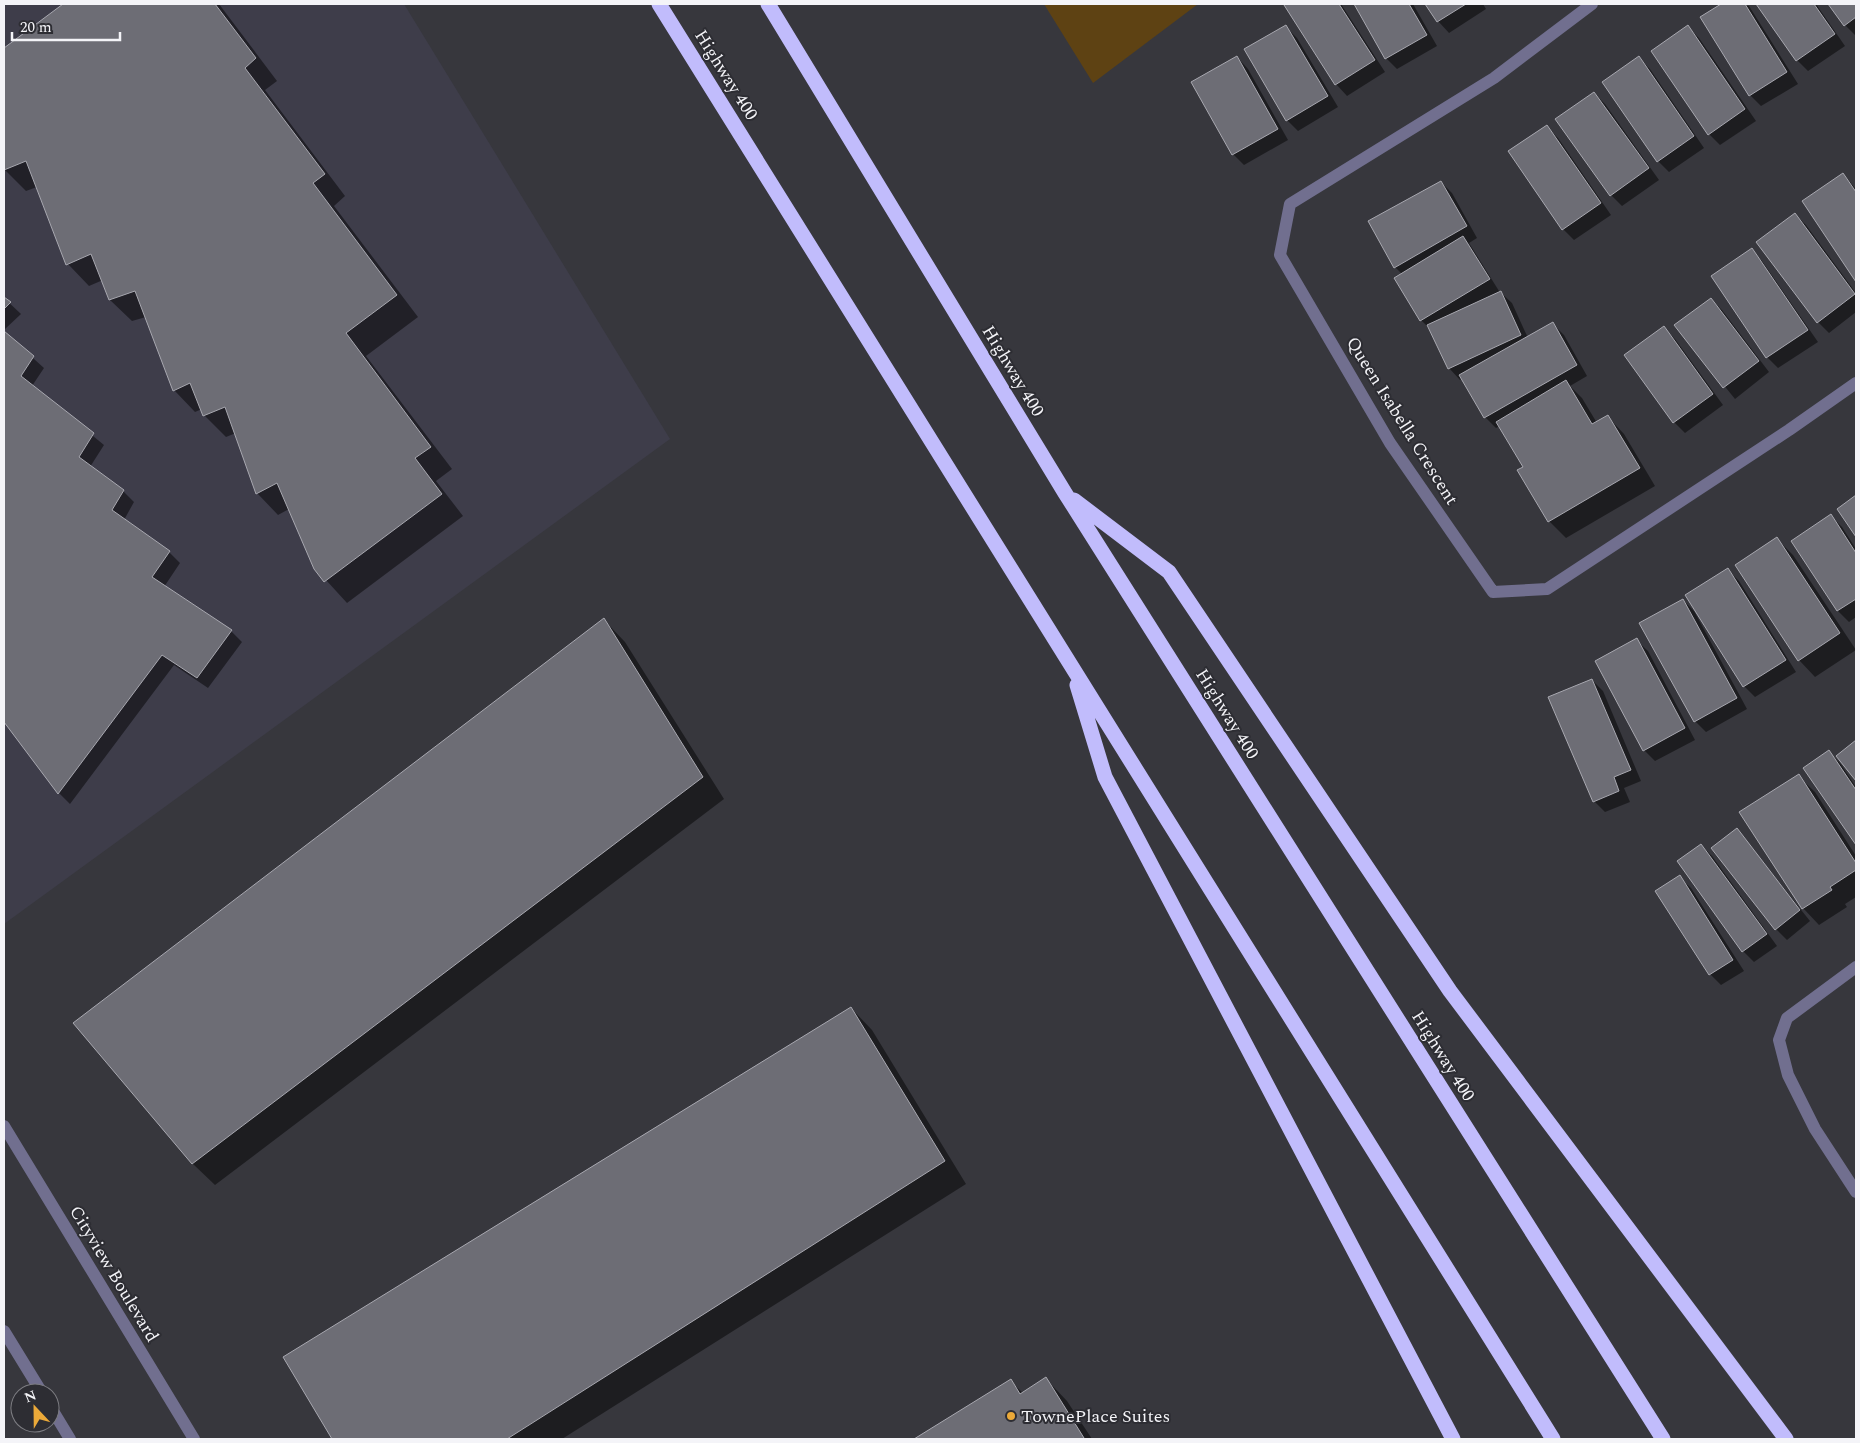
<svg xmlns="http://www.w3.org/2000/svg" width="1860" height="1443" font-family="Spectral,serif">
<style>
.built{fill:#3e3d4a}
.green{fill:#5e4213}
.shadow{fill:#0007}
.building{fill:#6d6d75;stroke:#a8a8b0}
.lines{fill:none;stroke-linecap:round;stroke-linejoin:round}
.minor{stroke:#716f8f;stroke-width:12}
.tertiary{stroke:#716f8f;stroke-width:12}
.motorway{stroke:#c1bcfc;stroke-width:15}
.poi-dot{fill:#eba939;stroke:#2d2d33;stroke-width:2}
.labels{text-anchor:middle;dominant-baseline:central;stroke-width:4;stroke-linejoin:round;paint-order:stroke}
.street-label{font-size:18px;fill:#f4f4f8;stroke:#2d2d33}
.poi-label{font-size:18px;fill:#f4f4f8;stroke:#2d2d33;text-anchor:start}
</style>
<rect width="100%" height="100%" fill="#37373d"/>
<path class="built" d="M4,4h400l266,435 -666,485z"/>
<path class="green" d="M1044,4h154l-105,79z"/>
<path class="shadow" d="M65,4h154l58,77 -12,9 80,106 -11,10 84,111 -52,39 86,113 -16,12 27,35 -116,87 -32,-35 -26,-59 -11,6 -21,-22 -21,-60 -10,4 -22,-22 -2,-6 -7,3 -21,-22 -28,-73 -14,4 -22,-21 -7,-20 -14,6 -21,-22 -31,-77 -11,4 -22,-22v-119z
M1289,4h52l44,68 -38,24 -11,-12 -50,-78z
M1356,4h57l24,42 -40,23 -11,-11z
M1426,4h57l3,5 -37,24 -11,-12z
M1723,4l26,2 49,78 -37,22 -11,-11 -48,-78z
M1758,4h58l29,42 -37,25 -11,-11z
M1829,4h27v32l-11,-11z
M1286,27l11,11 41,69 -40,24 -11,-11z
M1688,27l11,11 57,83 -36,24 -11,-11z
M1237,57l11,12 40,71 -44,25 -11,-11z
M1639,58l11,11 54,79 -35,24 -11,-11z
M1594,93l11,11 54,76 -37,26 -11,-11z
M1547,127l11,11 53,77 -37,25 -11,-11z
M1843,174l13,15v91l-53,-79z
M1441,182l11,11 25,45 -8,5 30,48 13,12 16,35 25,-14 11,11 23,41 -17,10 12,12 15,25 11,-6 16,17 31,52 -89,52 -17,-17 -30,-50 6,-3 -25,-42 -4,2 -11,-11 -22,-39 -3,2 -11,-12 -19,-39 -9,-9 -19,-46 -7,-7z
M1795,214l11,11 50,68v19l-27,21 -11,-11z
M1751,250l11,11 56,81 -40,26 -11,-11z
M4,298l17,16 -17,16z
M1711,299l11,11 47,62 -34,27 -59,-73z
M1664,328l11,11 48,66 -38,28 -11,-11z
M4,332l40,36 -12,18 72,59 -14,22 33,24 11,11 -10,18 45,32 11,11 -16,24 67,44 11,11 -34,46 -34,-23 -104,139 -11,-11 -55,-73z
M1831,516l11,11 14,22v68l-7,5 -11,-11 -45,-70z
M1777,539l16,16 63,95 -41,27 -16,-17z
M1728,570l11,11 57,91 -41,25 -11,-11z
M1683,600l11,11 53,98 -41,23 -11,-11z
M604,620l21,22 99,157 -509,386 -22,-21 -118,-141z
M1636,640l12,11 47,89 -40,21 -11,-11z
M1592,680l11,11 38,90 -17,7 6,14 -25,10 -11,-11z
M1829,752l11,11 16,24v56l-51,-75z
M1798,776l17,16 41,64v41l-11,7 2,3 -28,18 -16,-17z
M1737,830l73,91 -23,19 -11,-11z
M1701,845l11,11 65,90 -23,16 -11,-11z
M1679,877l12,11 53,83 -23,14 -11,-11z
M851,1008l21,22 94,154 -404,255h-229l-48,-82z
M1046,1379l21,22 25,38h-176l94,-58 13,12z"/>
<path class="building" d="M63,4h152l41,54 -11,10 80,106 -12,9 84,112 -51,38 85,114 -16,11 27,36 -118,88 -10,-13 -37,-86 -21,11 -31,-87 -22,9 -13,-33 -17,8 -38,-100 -26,9 -18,-46 -25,11 -40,-104 -22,9v-122z
M1286,4h53l36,56 -40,25 -51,-80z
M1354,4h55l18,31 -42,24z
M1425,4h41l-29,18z
M1721,4h24l42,68 -38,24 -49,-79z
M1756,4h58l21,30 -39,27z
M1828,4h28v13l-12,9z
M1286,25l42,71 -42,25 -42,-72z
M1688,25l57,84 -37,26 -57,-84z
M1237,56l41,73 -46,26 -41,-73z
M1639,56l55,80 -37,26 -55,-80z
M1594,92l55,76 -39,28 -55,-77z
M1547,125l54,78 -39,27 -54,-79z
M1843,173l13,19v90l-54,-81z
M1441,181l26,45 -73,42 -26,-47z
M1795,213l60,81 -38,29 -61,-81z
M1463,236l27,43 -70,42 -26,-43z
M1752,248l56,82 -42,28 -55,-82z
M1501,291l20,44 -73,34 -21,-44z
M4,297l7,5 -7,7z
M1711,298l48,63 -36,27 -49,-63z
M1553,322l24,43 -93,53 -25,-43z
M1664,326l49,68 -40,29 -49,-68z
M4,331l30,25 -13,20 73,57 -15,24 45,33 -12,20 58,41 -18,26 80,53 -35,48 -35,-23 -104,139 -54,-72z
M1566,380l26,44 16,-9 32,53 -92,54 -31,-52 6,-3 -27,-45z
M1856,495v42l-19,-28z
M1831,514l25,39v46l-19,12 -46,-70z
M1777,537l63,96 -42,28 -63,-96z
M1728,568l58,92 -43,27 -58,-92z
M1683,599l54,99 -43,24 -55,-99z
M604,618l99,159 -511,387 -119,-141z
M1637,638l48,90 -42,23 -48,-90z
M1592,679l39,91 -17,7 5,14 -26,11 -45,-105z
M1856,740v41l-20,-25z
M1829,750l27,40v55l-53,-77z
M1799,774l57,89v7l-26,17 2,3 -30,19 -63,-97z
M1737,828l63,82 -25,20 -64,-82z
M1701,844l66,90 -25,18 -65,-91z
M1680,875l53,85 -24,15 -54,-84z
M851,1007l94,154 -438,278h-175l-49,-82z
M1046,1377l38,61 -2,1h-168l97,-60 9,15z"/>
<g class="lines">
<path class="minor" d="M1592,4l-98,74 -204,126 -10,51 110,188 103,149 54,-3 242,-159 67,-47
M1856,967l-69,51 -8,22 9,35 27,54 41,63
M4,1331l38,62
M50,1406l20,33"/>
<path class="tertiary" d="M4,1126l190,313"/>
<path class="motorway" d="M659,4l894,1435
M768,4l297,489 598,946
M1074,500l95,72 281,419 336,448
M1077,685l28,92 348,662"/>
</g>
<circle class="poi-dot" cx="1011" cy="1416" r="5"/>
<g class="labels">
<g class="street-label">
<text transform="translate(726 75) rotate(58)">Highway 400</text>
<text transform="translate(1013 371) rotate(59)">Highway 400</text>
<text transform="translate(1402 421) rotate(58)">Queen Isabella Crescent</text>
<text transform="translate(1227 714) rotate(58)">Highway 400</text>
<text transform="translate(1443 1056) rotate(58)">Highway 400</text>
<text transform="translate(114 1274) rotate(59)">Cityview Boulevard</text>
</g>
<g class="poi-label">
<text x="1021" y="1416">TownePlace Suites</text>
</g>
</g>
<rect width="1860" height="1443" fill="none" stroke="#f4f4f8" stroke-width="10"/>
<g transform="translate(35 1408) rotate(338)"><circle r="24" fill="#2d2d33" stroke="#7d7d82"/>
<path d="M0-4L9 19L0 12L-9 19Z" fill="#eba939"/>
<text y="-8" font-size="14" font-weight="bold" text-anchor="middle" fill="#f4f4f8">N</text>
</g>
<path d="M12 32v8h108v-8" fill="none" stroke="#f4f4f8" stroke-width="2.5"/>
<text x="20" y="32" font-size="15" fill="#f4f4f8" stroke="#2d2d33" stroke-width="4" paint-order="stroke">20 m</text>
</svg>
